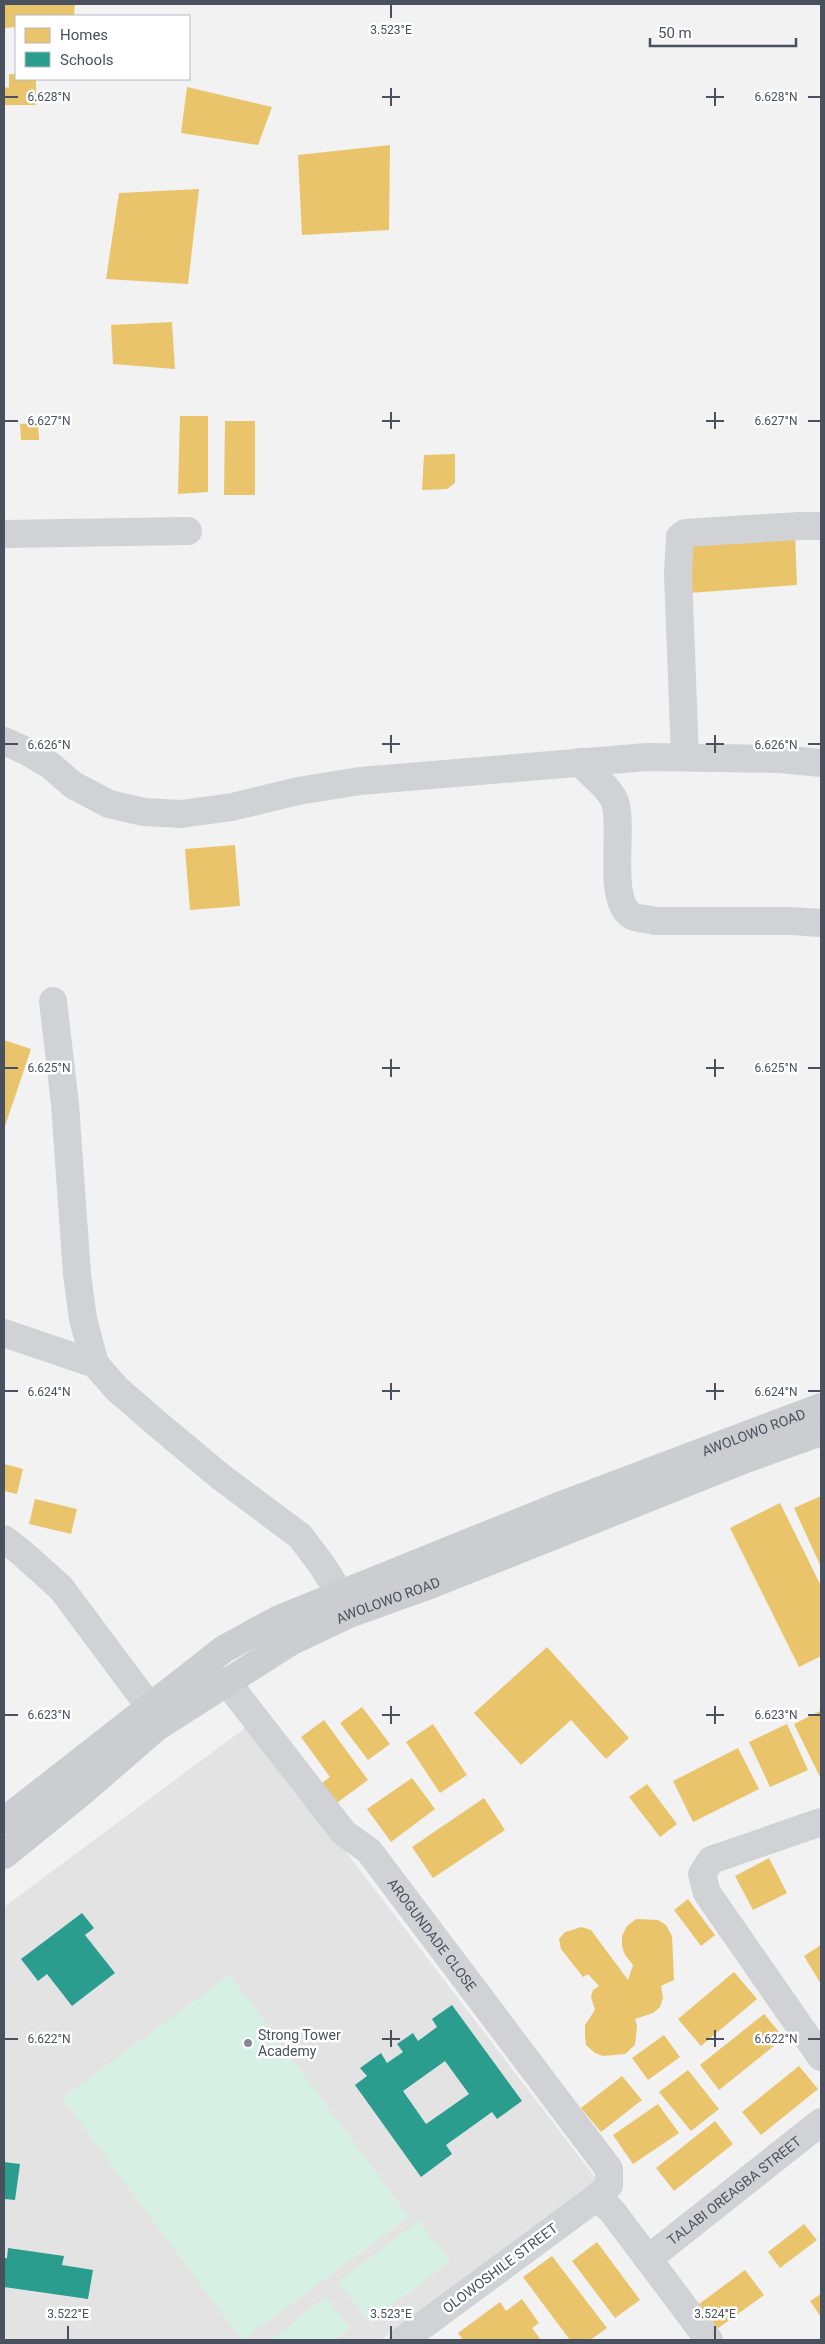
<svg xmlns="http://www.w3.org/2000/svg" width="825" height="2344" font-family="Roboto,sans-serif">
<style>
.education{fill:#e4e3e4}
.green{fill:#d7f0e5}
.homes{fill:#e9c46a}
.schools{fill:#2a9d8f;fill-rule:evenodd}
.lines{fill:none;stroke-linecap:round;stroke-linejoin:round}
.minor{stroke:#d0d2d5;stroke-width:28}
.major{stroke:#cbcdd1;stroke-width:28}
.ticks{fill:none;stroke:#49505e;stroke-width:2}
.poi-dot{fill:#848992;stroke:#fff;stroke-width:2}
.labels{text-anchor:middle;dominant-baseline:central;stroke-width:5;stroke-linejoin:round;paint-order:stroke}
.street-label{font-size:14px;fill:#49505e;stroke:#fff}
.poi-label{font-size:14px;fill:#49505e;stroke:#fff;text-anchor:start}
.ticks-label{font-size:12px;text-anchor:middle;fill:#49505e;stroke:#fff;stroke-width:5;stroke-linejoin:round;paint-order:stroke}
</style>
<rect width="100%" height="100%" fill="#f2f2f2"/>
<path class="education" d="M249,1725l348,455 -216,160h-377v-433z"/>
<path class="green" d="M230,1975l179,242 -167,123 -180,-242z
M419,2221l31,40 -80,61 -32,-40z
M326,2297l24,31 -16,12h-64z"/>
<path class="homes" d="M4,4h71l-1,12h-58v11l-12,1z
M9,74h7v5h20v26h-32v-18l5,1z
M187,87l85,20 -14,38 -77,-12z
M390,145l-1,85 -87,5 -4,-80z
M199,189l-11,95 -82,-5 13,-86z
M172,322l3,47 -62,-5 -2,-39z
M180,416h28v76l-30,2z
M225,421h30v74h-31z
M38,423l1,17h-18l-1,-16z
M455,454v29l-8,6 -25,1 2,-35z
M795,533l2,52 -108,8 -2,-56z
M235,845l5,61 -50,4 -5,-61z
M4,1040l27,9 -27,80z
M4,1464l19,5 -6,25 -13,-3z
M821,1496v71l-27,-59z
M35,1499l42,10 -6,25 -42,-10z
M780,1503l41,83v70l-22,11 -69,-139z
M547,1647l82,91 -23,21 -35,-39 -50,45 -47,-52z
M362,1707l28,37 -22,16 -28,-37z
M820,1711l1,3v65l-27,-55z
M324,1720l44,60 -34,25 -15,-20 11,-8 -29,-40z
M433,1724l34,51 -27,18 -34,-51z
M787,1724l21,46 -38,17 -21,-45z
M738,1748l21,41 -66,33 -20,-41z
M412,1778l23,31 -44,33 -24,-33z
M647,1784l30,40 -17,13 -31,-40z
M484,1798l21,32 -72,48 -21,-31z
M769,1858l18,35 -34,17 -18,-34z
M688,1899l27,36 -14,11 -27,-36z
M636,1919l22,1 8,5 6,11 2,44 -13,6 2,12 -3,9 -7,6 -18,6 2,7 -2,19 -10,9 -22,2 -8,-3 -9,-8 -1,-9v-11l10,-15 -4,-13 2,-7 6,-4 -11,-12 -5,3 -22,-28 -2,-10 6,-7 7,-2 9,-3 10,3 37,50 5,-15 -8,-10 -3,-9v-10l5,-10z
M821,1945v39l-17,-28z
M734,1972l23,27 -56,47 -23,-27z
M764,2014l20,24 -65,52 -19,-25z
M664,2035l16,22 -32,23 -16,-22z
M799,2066l19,23 -57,46 -19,-23z
M688,2070l31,39 -28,22 -32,-39z
M622,2076l20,24 -41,32 -20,-24z
M658,2104l21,29 -46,31 -20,-29z
M715,2121l18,23 -59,47 -18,-23z
M804,2224l13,16 -37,28 -12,-16z
M597,2242l43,58 -25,18 -43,-57z
M552,2256l55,72 -17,12h-20l-47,-63z
M745,2270l19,25 -47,34 -18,-25z
M821,2294v23l-11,-16z
M522,2299l17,24 -7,5 9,12h-78l-5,-7 42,-31 6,9z"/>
<path class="schools" d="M82,1913l12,15 -9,7 30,38 -43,33 -25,-32 -9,7 -17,-22z
M452,2005l70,96 -25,18 -5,-7 -46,33 6,9 -31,23 -66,-92 12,-9 -7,-8 21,-15 6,10 16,-11 -6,-8 16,-11 5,8 19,-14 -5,-8zM445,2061l24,33 -43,30 -23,-33z
M4,2162l16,2 -5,36 -11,-1z
M8,2248l56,8 -2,9 31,5 -5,29 -84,-12v-29h3z"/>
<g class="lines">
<g class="minor">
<path d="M4,534l184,-3"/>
<path d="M4,741l22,10 24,14 23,20 36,19 35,8 37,2 51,-7 66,-16 62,-10 287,-24 133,2 41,4"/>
<path d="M685,757l-7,-183 2,-37 5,-4 114,-7h22"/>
<path d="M580,762c10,12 30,26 35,40 9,28 -9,98 17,114 6,3 16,3 23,5h136l30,2"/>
<path d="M53,1001l12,103 12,170 6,45 12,45 22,25 38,33 66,55 79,59 22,29 18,29"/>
<path d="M4,1333l91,31"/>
<path d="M4,1539l18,14 39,35 88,118"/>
<path id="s1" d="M226,1681l118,152 25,18 240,318v16l-12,12 -194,143"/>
<path d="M821,1822l-110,38 -9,14 5,19 114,164"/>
<path d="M597,2197l15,14 97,129"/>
<path id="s2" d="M648,2259l173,-137"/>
</g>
<g class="major">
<path id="s3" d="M4,1821l220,-172 55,-30 285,-115 257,-97"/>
<path id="s4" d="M4,1855l79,-64 74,-64 135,-86 57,-27 81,-29 316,-126 75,-27"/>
</g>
</g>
<path class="ticks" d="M391,5v13M391,88v18M715,88v18M5,97h13M382,97h18M706,97h18M808,97h12M391,412v17M715,412v17M5,421h13M382,421h18M706,421h18M808,421h12M391,735v18M715,735v18M5,744h13M382,744h18M706,744h18M808,744h12M391,1059v18M715,1059v18M5,1068h13M382,1068h18M706,1068h18M808,1068h12M391,1383v17M715,1383v17M5,1391h13M382,1391h18M706,1391h18M808,1391h12M391,1706v18M715,1706v18M5,1715h13M382,1715h18M706,1715h18M808,1715h12M391,2030v17M715,2030v17M5,2039h13M382,2039h18M706,2039h18M808,2039h12M68,2326v13M391,2326v13M715,2326v13"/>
<circle class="poi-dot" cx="248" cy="2043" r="5"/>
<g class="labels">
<g class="street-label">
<text stroke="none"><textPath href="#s3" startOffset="852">AWOLOWO ROAD</textPath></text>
<text stroke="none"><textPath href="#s4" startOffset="464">AWOLOWO ROAD</textPath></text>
<text stroke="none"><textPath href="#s1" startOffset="328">AROGUNDADE CLOSE</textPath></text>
<text stroke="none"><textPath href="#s2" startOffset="110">TALABI OREAGBA STREET</textPath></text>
<text transform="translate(500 2268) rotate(-37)">OLOWOSHILE STREET</text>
</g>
<g class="poi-label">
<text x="258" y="2035">Strong Tower<tspan x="258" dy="16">Academy</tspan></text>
</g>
</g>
<g class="ticks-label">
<text x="391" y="34">3.523°E</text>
<text x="49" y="101">6.628°N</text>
<text x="776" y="101">6.628°N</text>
<text x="49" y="425">6.627°N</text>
<text x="776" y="425">6.627°N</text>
<text x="49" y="749">6.626°N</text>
<text x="776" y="749">6.626°N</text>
<text x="49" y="1072">6.625°N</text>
<text x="776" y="1072">6.625°N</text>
<text x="49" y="1396">6.624°N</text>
<text x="776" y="1396">6.624°N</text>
<text x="49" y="1719">6.623°N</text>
<text x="776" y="1719">6.623°N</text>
<text x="49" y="2043">6.622°N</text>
<text x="776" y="2043">6.622°N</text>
<text x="68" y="2318">3.522°E</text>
<text x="391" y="2318">3.523°E</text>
<text x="715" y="2318">3.524°E</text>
</g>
<rect width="825" height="2344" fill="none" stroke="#49505e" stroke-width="10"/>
<rect x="15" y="15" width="175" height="65" fill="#ffffff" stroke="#b6b9bf"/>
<rect x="25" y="28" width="25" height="15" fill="#e9c46a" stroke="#b6b9bf"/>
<text x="60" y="40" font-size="15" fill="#49505e">Homes</text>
<rect x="25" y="52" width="25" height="15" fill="#2a9d8f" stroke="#b6b9bf"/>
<text x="60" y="65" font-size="15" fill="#49505e">Schools</text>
<path d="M650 38v8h146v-8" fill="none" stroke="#49505e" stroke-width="2.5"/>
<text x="658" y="38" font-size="15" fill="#49505e" stroke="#ffffff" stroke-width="4" paint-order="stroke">50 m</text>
</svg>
